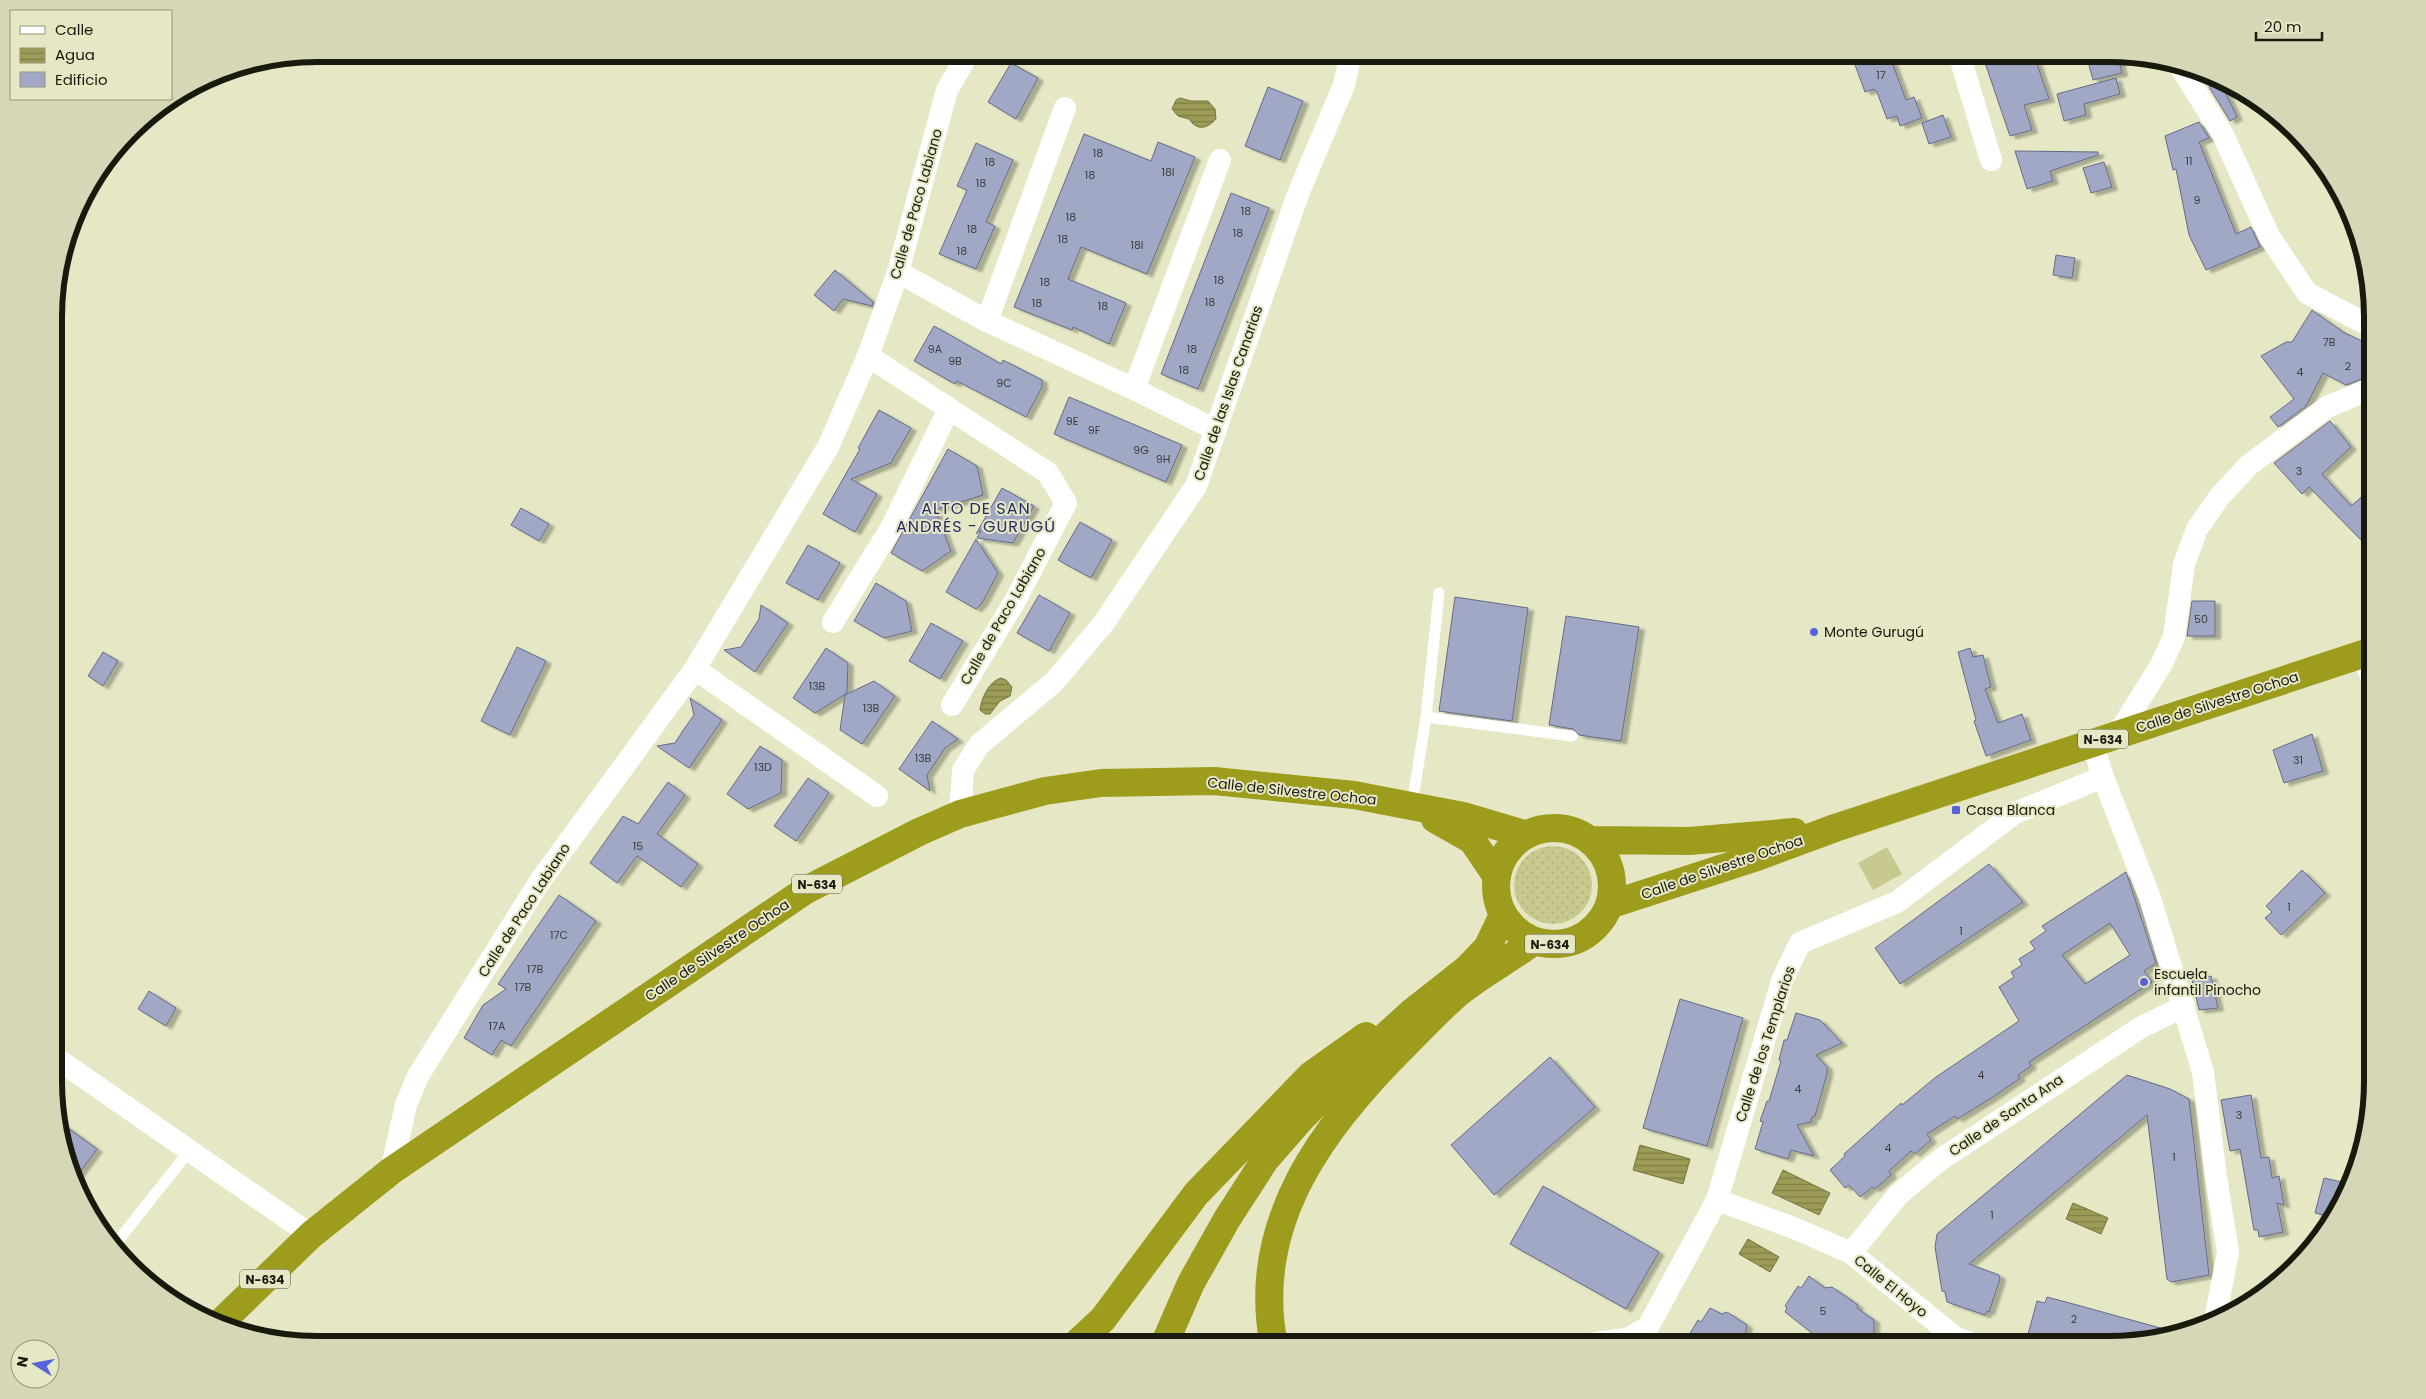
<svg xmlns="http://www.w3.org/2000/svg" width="2426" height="1399" font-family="Poppins,sans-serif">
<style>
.grass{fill:url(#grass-dots)}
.park{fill:#c8c98e}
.water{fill:url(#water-rules);stroke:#757540}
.building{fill:#a1a8c6;stroke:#646b87;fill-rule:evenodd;filter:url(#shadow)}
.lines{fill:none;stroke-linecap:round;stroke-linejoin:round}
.lane{stroke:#fff;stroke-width:11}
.street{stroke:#fff;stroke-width:22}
.highway{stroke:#9d9c1c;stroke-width:28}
.poi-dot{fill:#5763da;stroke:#e6e7c5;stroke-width:2}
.labels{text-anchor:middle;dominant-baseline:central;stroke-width:4;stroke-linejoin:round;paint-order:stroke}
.number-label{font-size:11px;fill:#3b3d3b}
.shield{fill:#e6e7c5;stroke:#565744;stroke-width:1}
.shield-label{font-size:12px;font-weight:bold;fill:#19190d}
.street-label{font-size:14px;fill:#19190d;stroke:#e6e7c5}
.poi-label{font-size:14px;fill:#19190d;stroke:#e6e7c5;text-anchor:start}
.quarter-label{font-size:16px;letter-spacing:1px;fill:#252c65;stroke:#e6e7c5}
.rim{fill:none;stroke:#19190d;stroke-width:6}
</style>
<defs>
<pattern id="grass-dots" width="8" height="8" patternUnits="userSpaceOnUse" patternTransform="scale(1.25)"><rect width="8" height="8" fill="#c8c98e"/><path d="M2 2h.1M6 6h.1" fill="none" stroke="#abac79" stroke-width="1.8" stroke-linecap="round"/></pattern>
<pattern id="water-rules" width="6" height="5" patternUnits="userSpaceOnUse" patternTransform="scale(1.25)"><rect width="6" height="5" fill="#9c9c56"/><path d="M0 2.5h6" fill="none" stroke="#7e7e46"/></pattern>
<filter id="shadow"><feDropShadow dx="5.5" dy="3" stdDeviation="1" flood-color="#0004"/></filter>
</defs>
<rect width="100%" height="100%" fill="#e6e7c5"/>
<path class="grass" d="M1514 885a39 39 0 1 1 78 0a39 39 0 1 1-78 0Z"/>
<path class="park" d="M1887,847l15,27 -29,16 -15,-27z"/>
<path class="water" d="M1180,98l11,3h17l7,8 1,10c-9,10 -19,12 -27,0l-11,-3 -6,-7 4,-9z
M1001,678l5,2 6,7 -2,9 -10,5 -10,13h-5l-5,-4c1,-11 9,-29 21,-32z
M1640,1145l50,14 -7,25 -50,-14z
M1783,1170l47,23 -11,22 -47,-22z
M2073,1203l35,15 -7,16 -35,-15z
M1748,1239l31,18 -9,15 -31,-18z"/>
<path class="building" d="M1851,54h38l17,46 8,-3 8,21 -22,8 -3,-10 -10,3 -10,-27 -3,-3 -9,3z
M1982,54h31l4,9 19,-2 13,38 -25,6 8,25 -22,6z
M2086,54l32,1 4,18 -29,7z
M1011,63l27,15 -22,41 -28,-17z
M2116,78l4,16 -36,10 2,11 -22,6 -7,-27z
M2220,81l17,36 -7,4 -21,-34z
M1268,87l35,14 -23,59 -35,-14z
M1943,115l8,22 -22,7 -7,-21z
M2199,122l10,16 -10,4 37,92 15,-7 9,20 -54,23 -17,-35 -13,-66 -3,1 -8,-34z
M1084,134l67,27 7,-19 37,15 -48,117 -66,-27 -13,32 58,24 -17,41 -36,-17 -1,3 -58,-23z
M976,143l37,17 -27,62 9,4 -19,43 -37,-15 28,-64 -10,-4z
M2015,151l83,1v3l-48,16 3,10 -26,8z
M2104,162l8,25 -21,6 -8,-25z
M1231,193l38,15 -71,181 -37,-15z
M2056,255l19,3 -3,20 -19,-3z
M835,270l38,32 -1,4 -29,-7 -9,12 -20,-16z
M2312,310l31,22 29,14v29l-26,10 -23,-12 -17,33 -28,21 -8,-10 24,-18 -33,-43 25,-14h6z
M934,326l67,38 2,-4 39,20v7l-16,30 -69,-36 -2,3 -41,-23z
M1069,397l113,48 -16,37 -112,-48z
M879,410l32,18 -20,35 -40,16 26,15 -22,38 -32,-18 37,-65 -2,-1z
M2330,421l21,26 -29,27 29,32 21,-18v26l-9,6 9,9 -11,11 -52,-53 -7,7 -28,-31z
M948,449l29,17 6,29 -48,15 16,41 -29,20 -31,-18z
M1002,488l32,18 -21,37 -36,-5 4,-8 -5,4z
M521,508l28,16 -10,17 -28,-16z
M1080,522l32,18 -21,38 -33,-18z
M976,539l22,34 -16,30 -6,6 -30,-17z
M808,545l32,18 -22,37 -32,-17z
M876,583l30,18 6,30 -28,7 -30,-17z
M1039,595l31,18 -21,38 -32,-18z
M1455,597l73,11 -16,113 -73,-10z
M2192,601h23v35h-28z
M761,605l27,18 -33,49 -31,-22 17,-3 18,-28z
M1566,616l73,11 -18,114 -42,-6 -6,-6 -24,-4z
M931,623l32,18 -23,38 -31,-18z
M517,647l29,14 -36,74 -29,-14z
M826,648l22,15 -1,30 -32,20 -22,-15z
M1970,648l3,9 10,-2 8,32 -6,2 13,34 24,-9 9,26 -45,16 -12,-35 2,-1 -18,-68z
M103,652l15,9 -15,25 -15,-10z
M874,681l21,15 -33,48 -22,-14 5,-35z
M690,698l32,22 -33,48 -32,-22 18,-3 9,-14 10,-14z
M932,721l26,18 -13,9 -18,27 3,16 -31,-22z
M2312,734l11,37 -39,12 -11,-33z
M760,746l22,14 -1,33 -33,16 -21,-15z
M808,778l21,15 -33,48 -22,-15z
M668,782l17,13 -28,39 41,30 -17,23 -44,-31 -20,27 -27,-20 33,-47 15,8z
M1989,864l34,38 -123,82 -25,-36z
M2302,870l23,23 -44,42 -16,-17 7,-6 -6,-6z
M2126,872l30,91 -12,8 8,11 -123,80 2,4 -13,9 2,3 -27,19 -36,22 -2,-3 -28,18 4,6 -16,14 -4,-3 -22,20 2,4 -16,14 -3,-2 -12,10 -11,-12 -4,3 -15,-18 15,-14 -1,-2 57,-51 1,2 34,-28 83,-56 -20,-34 15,-10 -3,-5 11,-7 -3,-6 16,-10 -5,-7 16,-11 -4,-5zM2110,923l20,32 -45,29 -23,-29z
M559,895l37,26 -85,125 -10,-6 -9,15 -28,-17 19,-33 23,-16 -8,-5z
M2211,976l7,32 -19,2 -7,-30z
M149,991l27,17 -10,18 -28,-17z
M1680,999l63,19 -36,128 -64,-18z
M1796,1013l24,7 22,23 -26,12 11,12v7l-12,42 -3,1 -1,5 -14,3 17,31 -23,-6 -3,9 -33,-10 8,-27 -3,-1 7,-20h2l12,-40 -2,-1 5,-20h3z
M1550,1057l45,50 -101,88 -43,-50z
M2127,1075l43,14 19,10 20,176 -38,7 -4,-3 -20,-164 -178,149 30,11 1,4 -11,33 -2,-1 -2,4 -38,-13 -2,-10 -3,-1 -7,-44 2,-13z
M2251,1095l10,63 8,-1 3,21 7,-2 5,29 -7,-2 6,29 -24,5 -1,-7h-4l-14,-81 -10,2 -9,-51z
M57,1120l40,29 -23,31 -6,-13z
M2324,1178l22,5 -2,7h3l-8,18 -4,-1 -3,10 -17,-4z
M1543,1186l116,66 -33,57 -116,-65z
M1809,1276l16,12 7,-1 26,18 -1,3 17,12v25h-47l-42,-33 2,-4 -2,-2 13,-20 3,2z
M2047,1297l30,8 105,29 -56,11h-95l1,-5 -5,-2 10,-37 8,2z
M1710,1308l12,6 5,-2 20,13 -4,20h-60l15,-25 3,2z"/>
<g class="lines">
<path class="lane" d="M2356,656l16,35
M1426,717l146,19
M1412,805l14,-88 13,-124
M113,1247l77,-97"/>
<path class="street" d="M1959,54l32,106
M2178,63l45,72 46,101 38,57 65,34
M898,272l89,49 147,68 82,41
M987,321l78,-213
M868,356l180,117 18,30 -51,98 -63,104
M1134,389l86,-229
M833,622l58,-94 58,-119
M695,669l182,127
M2118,734l43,-69 13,-28 10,-73 13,-35 23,-33 29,-31 78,-58 45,-19
M2092,742l11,35 47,121 53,174 13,105 12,75 -13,68
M960,814l3,-44 16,-25 75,-63 49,-58 93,-138 102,-292 46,-109 7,-31
M56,1058l255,177
M391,1171l15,-66 12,-29 122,-195 155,-212 133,-222 40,-91 30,-84 49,-182 21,-36
M1717,1200l77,28 57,25 105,85 20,7
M1851,1253l48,-59 41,-34 200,-132 44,-22
M1595,1343l32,-4 21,-12 69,-127 66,-222 17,-35 97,-41 118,-89 88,-36"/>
<path class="highway" d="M1435,819l37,21 25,37
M1496 886a58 58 0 1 1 116 0a58 58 0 1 1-116 0Z
M1590,840l99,1 105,-9
M1609,905l145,-47 81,-30 537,-177
M219,1324l92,-89 80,-64 415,-281 113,-58 41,-18 85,-23 56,-8 113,-2 140,14 109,21 64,19
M1075,1345l28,-26 93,-125 114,-118 56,-40
M1164,1345l27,-62 36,-64 38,-59 34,-39 57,-58 55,-50 57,-45 19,-20 16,-33
M1274,1345c-25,-123 51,-221 133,-302 16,-16 32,-33 49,-48 24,-20 53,-35 78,-54"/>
</g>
<g class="poi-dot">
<circle cx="1814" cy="632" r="5"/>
<rect x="1951" y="805" width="10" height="10" rx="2.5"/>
<circle cx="2144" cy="982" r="5"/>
</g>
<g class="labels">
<g class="number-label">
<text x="1881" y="75">17</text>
<text x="1098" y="153">18</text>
<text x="2189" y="161">11</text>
<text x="990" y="162">18</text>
<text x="1168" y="172">18I</text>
<text x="1090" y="175">18</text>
<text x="981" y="183">18</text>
<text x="2197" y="200">9</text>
<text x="1246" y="211">18</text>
<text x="1071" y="217">18</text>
<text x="972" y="229">18</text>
<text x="1238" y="233">18</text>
<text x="1063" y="239">18</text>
<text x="1137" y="245">18I</text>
<text x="962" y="251">18</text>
<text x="1219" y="280">18</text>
<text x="1045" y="282">18</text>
<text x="1210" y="302">18</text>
<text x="1037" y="303">18</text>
<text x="1103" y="306">18</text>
<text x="2329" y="342">7B</text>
<text x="935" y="349">9A</text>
<text x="1192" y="349">18</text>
<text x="955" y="361">9B</text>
<text x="2348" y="366">2</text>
<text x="1184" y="370">18</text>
<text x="2300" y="372">4</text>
<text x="1004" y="383">9C</text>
<text x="1072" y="421">9E</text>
<text x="1094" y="430">9F</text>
<text x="1141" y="450">9G</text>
<text x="1163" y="459">9H</text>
<text x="2299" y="471">3</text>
<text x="2201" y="619">50</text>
<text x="817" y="686">13B</text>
<text x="871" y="708">13B</text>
<text x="923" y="758">13B</text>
<text x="2298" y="760">31</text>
<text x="763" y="767">13D</text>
<text x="638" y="846">15</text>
<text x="2289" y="907">1</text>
<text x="1961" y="931">1</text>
<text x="559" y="935">17C</text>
<text x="535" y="969">17B</text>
<text x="523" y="987">17B</text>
<text x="497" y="1026">17A</text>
<text x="1981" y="1075">4</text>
<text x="1798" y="1089">4</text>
<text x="2239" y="1115">3</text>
<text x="1888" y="1148">4</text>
<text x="2174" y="1157">1</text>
<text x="1992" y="1215">1</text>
<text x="1823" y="1311">5</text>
<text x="2074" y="1319">2</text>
</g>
<g class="shield">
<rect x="2078" y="729.5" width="50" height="19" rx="4"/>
<rect x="792" y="874.5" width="50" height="19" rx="4"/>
<rect x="1525" y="934.5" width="50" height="19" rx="4"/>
<rect x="240" y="1269.5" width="50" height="19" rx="4"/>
</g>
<g class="shield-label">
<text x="2103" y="739">N-634</text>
<text x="817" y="884">N-634</text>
<text x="1550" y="944">N-634</text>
<text x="265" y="1279">N-634</text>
</g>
<g class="street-label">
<text transform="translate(916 204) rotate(-74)">Calle de Paco Labiano</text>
<text transform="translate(1228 393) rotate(-71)">Calle de las Islas Canarias</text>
<text transform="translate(1003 616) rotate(-60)">Calle de Paco Labiano</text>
<text transform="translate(2217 702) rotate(-18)">Calle de Silvestre Ochoa</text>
<text transform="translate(1292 791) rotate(6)">Calle de Silvestre Ochoa</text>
<text transform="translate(1722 867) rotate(-19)">Calle de Silvestre Ochoa</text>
<text transform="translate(524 910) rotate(-57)">Calle de Paco Labiano</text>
<text transform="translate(717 950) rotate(-34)">Calle de Silvestre Ochoa</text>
<text transform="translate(1765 1044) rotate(-72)">Calle de los Templarios</text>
<text transform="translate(2006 1115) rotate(-34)">Calle de Santa Ana</text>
<text transform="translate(1891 1286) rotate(39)">Calle El Hoyo</text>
</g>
<g class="poi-label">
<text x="1824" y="632">Monte Gurugú</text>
<text x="1966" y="810">Casa Blanca</text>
<text x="2154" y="974">Escuela<tspan x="2154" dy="16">infantil Pinocho</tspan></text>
</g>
<g class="quarter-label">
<text x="976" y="508">ALTO DE SAN<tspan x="976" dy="18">ANDRÉS - GURUGÚ</tspan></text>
</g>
</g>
<path d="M0 0H2426V1399H0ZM317 62H2109A255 255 0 0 1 2364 317V1081A255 255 0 0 1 2109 1336H317A255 255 0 0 1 62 1081V317A255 255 0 0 1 317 62Z" fill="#d6d7b6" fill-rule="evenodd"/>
<path class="rim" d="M317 62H2109A255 255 0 0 1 2364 317V1081A255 255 0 0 1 2109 1336H317A255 255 0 0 1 62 1081V317A255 255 0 0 1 317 62Z"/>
<rect x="10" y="10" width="162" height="90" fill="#e6e7c5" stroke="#94957b"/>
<rect x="20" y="26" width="25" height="8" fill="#ffffff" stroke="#94957b"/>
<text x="55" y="35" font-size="15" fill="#19190d">Calle</text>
<rect x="20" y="48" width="25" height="15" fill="url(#water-rules)" stroke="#94957b"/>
<text x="55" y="60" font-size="15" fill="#19190d">Agua</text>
<rect x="20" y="72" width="25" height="15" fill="#a1a8c6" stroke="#94957b"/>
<text x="55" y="85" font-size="15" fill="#19190d">Edificio</text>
<g transform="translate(35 1364) rotate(281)"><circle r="24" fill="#e6e7c5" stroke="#94957b"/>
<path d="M0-4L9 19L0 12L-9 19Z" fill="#5763da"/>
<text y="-8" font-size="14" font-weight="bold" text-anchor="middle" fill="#19190d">N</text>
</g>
<path d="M2256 32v8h66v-8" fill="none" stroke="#19190d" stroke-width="2.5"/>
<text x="2264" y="32" font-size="15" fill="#19190d" stroke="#e6e7c5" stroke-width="4" paint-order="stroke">20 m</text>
</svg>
